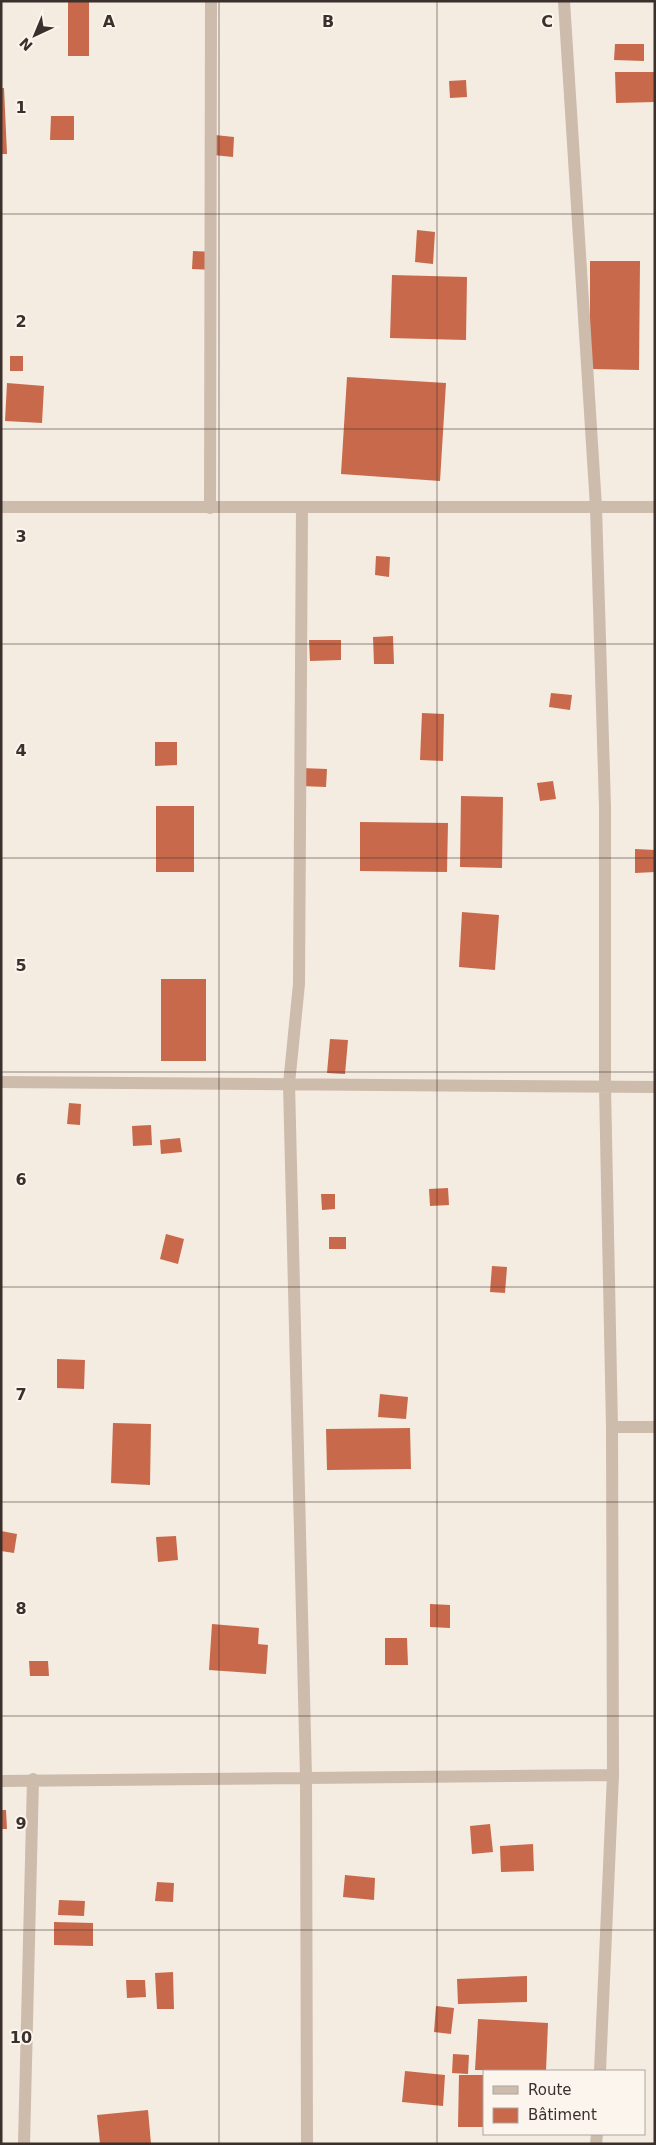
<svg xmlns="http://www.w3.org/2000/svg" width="656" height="2145" font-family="'DejaVu Sans',sans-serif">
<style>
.building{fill:#c8694b}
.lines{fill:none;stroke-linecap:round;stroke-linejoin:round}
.minor{stroke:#cdbbac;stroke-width:12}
.grid{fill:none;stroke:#3b302b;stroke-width:1;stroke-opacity:0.55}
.grid-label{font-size:16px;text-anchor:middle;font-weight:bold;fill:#3b302b;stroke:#fbf5ee;stroke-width:4;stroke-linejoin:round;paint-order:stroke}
</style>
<rect width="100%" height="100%" fill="#f4ebe1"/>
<path class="building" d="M68,2h21v54h-21z
M615,44h29v17l-30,-1z
M615,72h40v30l-39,1z
M466,80l1,17 -17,1 -1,-17z
M1,88h3l3,66h-6z
M51,116h23v24h-24z
M215,135l19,2 -1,20 -20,-2z
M417,230l18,2 -2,32 -18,-2z
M193,251l21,1v18l-22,-1z
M590,261h50l-1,109 -49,-1z
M392,275l75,2 -1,63 -76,-2z
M10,356h13v15h-13z
M347,377l99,6 -6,98 -99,-7z
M7,383l37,3 -2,37 -37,-2z
M376,556l14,1 -1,20 -14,-2z
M393,636l1,28h-20l-1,-27z
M309,640h32v20l-31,1z
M551,693l21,2 -2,15 -21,-3z
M422,713l22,1 -1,47 -23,-1z
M155,742h22v23l-22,1z
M301,768l26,1 -1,18 -25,-1z
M553,781l3,18 -16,2 -3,-18z
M461,796l42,1 -1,71 -42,-1z
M156,806h38v66h-38z
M360,822l88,1 -1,49 -87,-1z
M635,849l20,1v22l-20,1z
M462,912l37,3 -4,55 -36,-3z
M161,979h45v82h-45z
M330,1039l18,1 -3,34 -18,-1z
M69,1103l12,1 -1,21 -13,-1z
M151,1125l1,20 -19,1 -1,-20z
M180,1138l2,14 -21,2 -1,-14z
M448,1188l1,17 -19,1 -1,-17z
M321,1194h14v15l-13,1z
M166,1234l18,5 -6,25 -18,-5z
M329,1237h17v12h-17z
M492,1266l15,1 -2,26 -15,-1z
M57,1359l28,1 -1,29 -27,-1z
M380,1394l28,3 -2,22 -28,-2z
M113,1423l38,1 -1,61 -39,-2z
M410,1428l1,41 -84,1 -1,-41z
M1,1531l16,3 -3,19 -13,-2z
M176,1536l2,24 -20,2 -2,-25z
M430,1604l20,1v23l-20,-1z
M212,1624l47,4 -1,16 10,1 -2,29 -57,-4z
M385,1638h22l1,27h-23z
M29,1661h19l1,15h-19z
M1,1810h5l1,19h-6z
M490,1824l3,28 -21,2 -2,-28z
M533,1844l1,27 -33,1 -1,-26z
M345,1875l30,3 -1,22 -31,-3z
M157,1882l17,1 -1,19 -18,-1z
M59,1900l26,1 -1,15 -26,-1z
M54,1922l39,1v23l-39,-1z
M173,1972l1,37h-17l-2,-36z
M527,1976v26l-69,2 -1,-25z
M126,1980h19l1,17 -19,1z
M436,2006l18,2 -3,26 -17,-2z
M478,2019l70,4 -2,48 -71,-1z
M453,2054l16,1 -1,19 -16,-1z
M405,2071l40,4 -2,31 -41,-4z
M459,2075h26v52h-27z
M148,2110l3,34h-51l-3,-29z"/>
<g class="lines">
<path class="minor" d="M564,1l32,506 9,300v280l7,340
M1,507h654
M302,507l-3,477 -10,100 17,693 1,367
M210,508l1,-507
M1,1082l654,5
M1,1781l612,-6
M600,2071l13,-296 -1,-348h43
M24,2144l9,-365
M596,2144l1,-10"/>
</g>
<path class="grid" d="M219,1v2143M437,1v2143M1,214h654M1,429h654M1,644h654M1,858h654M1,1072h654M1,1287h654M1,1502h654M1,1716h654M1,1930h654"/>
<g class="grid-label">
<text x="109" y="27">A</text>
<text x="328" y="27">B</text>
<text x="547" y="27">C</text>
<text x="21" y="113">1</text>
<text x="21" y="327">2</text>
<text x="21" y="542">3</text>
<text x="21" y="756">4</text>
<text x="21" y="971">5</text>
<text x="21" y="1185">6</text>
<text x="21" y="1400">7</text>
<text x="21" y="1614">8</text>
<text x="21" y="1829">9</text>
<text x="21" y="2043">10</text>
</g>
<rect width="656" height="2145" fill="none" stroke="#3b302b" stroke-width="5"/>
<rect x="483" y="2070" width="162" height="65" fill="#fbf5ee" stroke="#aea6a0"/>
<rect x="493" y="2086" width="25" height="8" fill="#cdbbac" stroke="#aea6a0"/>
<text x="528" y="2095" font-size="15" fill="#3b302b">Route</text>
<rect x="493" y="2108" width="25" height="15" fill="#c8694b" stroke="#aea6a0"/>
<text x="528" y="2120" font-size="15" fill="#3b302b">Bâtiment</text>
<g transform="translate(35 35) rotate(224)" stroke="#fbf5ee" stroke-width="4" paint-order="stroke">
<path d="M0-4L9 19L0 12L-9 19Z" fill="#3b302b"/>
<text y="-8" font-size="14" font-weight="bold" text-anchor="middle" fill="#3b302b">N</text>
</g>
</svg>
